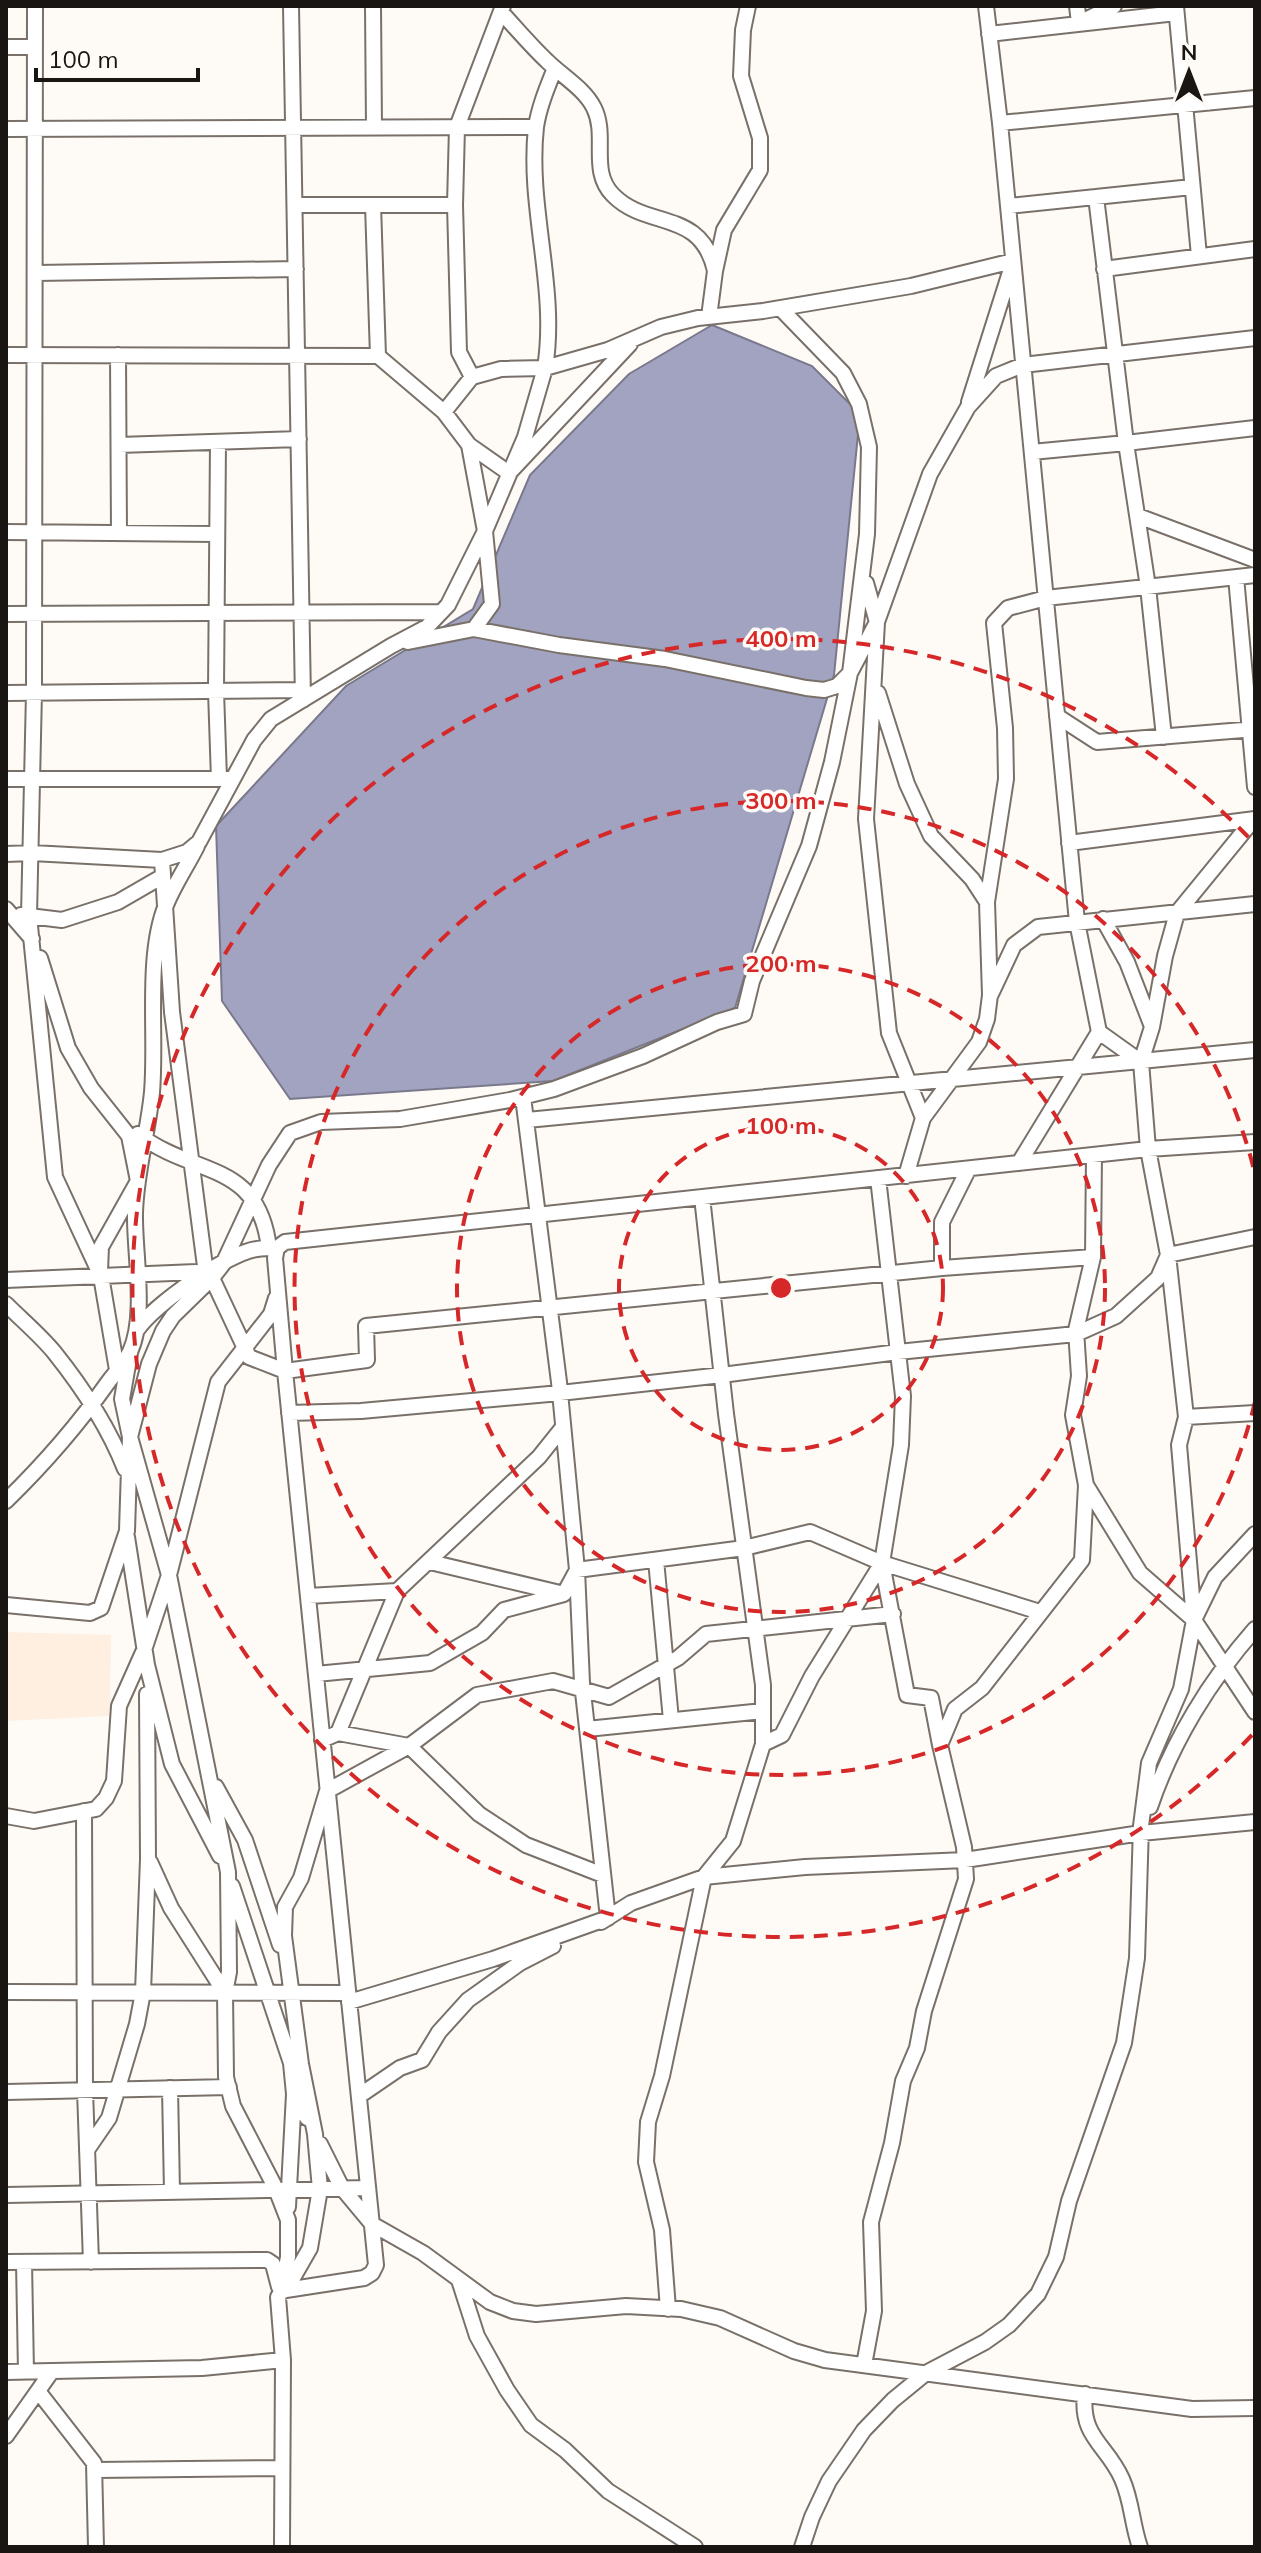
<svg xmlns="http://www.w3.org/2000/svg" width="1261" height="2553" font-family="Mulish,sans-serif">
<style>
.built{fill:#feefe0}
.water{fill:#a2a3c1;stroke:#79788c;stroke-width:2}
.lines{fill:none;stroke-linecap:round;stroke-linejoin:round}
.minor-casing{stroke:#797169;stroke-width:18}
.minor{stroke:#fff;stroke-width:14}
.ring{fill:none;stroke:#d62828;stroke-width:4;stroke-dasharray:14 10}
.centre{fill:#d62828;stroke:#fefbf7;stroke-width:4}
.ring-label{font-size:24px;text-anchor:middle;font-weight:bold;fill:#d62828;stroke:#fefbf7;stroke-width:7;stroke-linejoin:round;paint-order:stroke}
</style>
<rect width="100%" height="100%" fill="#fefbf7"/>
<path class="built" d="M6,1632l105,3 -1,81 -104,5z"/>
<path class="water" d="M712,325l100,41 48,48 -26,261 -99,333 -182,73 -263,18 -68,-98 -6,-175 130,-140 127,-77 57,-134 99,-101z"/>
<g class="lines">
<g class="minor-casing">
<path id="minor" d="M35,6l-1,686 -5,224 26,261 46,99 16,94
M291,6l12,694
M373,6l1,122
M986,6l14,117 77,799 22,110 42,30
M1077,6l2,17 35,-17
M1176,6l23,250
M501,12c15,16 30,34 46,49 15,15 38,28 47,47 14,28 -5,63 19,87 34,35 88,13 102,76
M989,34l187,-21
M6,47h27
M1000,123l255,-25
M6,129l530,-2
M1096,197l30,246 129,-15
M295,205h160
M373,205l5,151
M1008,206l184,-19
M1104,269l151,-20
M36,273l260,-4
M709,317l6,-46 9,-41 36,-60v-32l-19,-62 2,-46 5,-24
M6,355l372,1 66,56 28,-35 29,-8 44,-1c13,-80 -18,-160 -9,-241 3,-20 11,-39 19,-59
M118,355l1,178
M472,377l-13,-25 -4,-147 2,-78 46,-121
M969,402l42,-133
M444,412l25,33 16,86 7,73 -18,25
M218,442l-2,249 3,88
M119,445l180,-6
M469,445l40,28 121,-129
M1032,452l94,-9 22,144 16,150
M1138,516l117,44
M6,532l210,2
M1236,577l19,210
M866,583l11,39 -11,197 23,214 34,85 -17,58
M6,614l435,-2
M408,642l66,-13 85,16 106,14 141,29 18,2 13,-4 13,-13 27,-51 53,-148 38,-67 28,-31 27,-11 232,-27
M6,693l297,-3
M878,693l29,91 24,52 41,43 15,23
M1057,716l40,26 158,-13
M6,779h222
M1069,843l186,-24
M6,854l26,-1 130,7 25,-8 12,-10 55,-102 17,-21 120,-73 36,-19 21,-22 37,-74 40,-94 20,-69 63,-18 53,-23 37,-9 65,-7 148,-25 102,-25
M162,860l10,152 34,262
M6,909l26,30
M21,915l41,5 56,-18 45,-26
M1103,919l24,43 24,62
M40,958l28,90 23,40 38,48 9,45 -37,66 -1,24
M991,994l23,-49 24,-18 217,-23
M923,1118l56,-76 8,-23 3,-24 -3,-93 19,-123 -1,-51 -11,-105 14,-15 38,-10 209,-23
M527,1120l728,-70
M138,1134c57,44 120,25 131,114
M1019,1163l80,-131
M878,1178l25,218 -2,49 -19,118 25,132 24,3 9,47
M942,1268l151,-11
M6,1280l190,-8 16,6 37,79 36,14 82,-11 -1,-34 576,-58v-46l26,-52
M6,1304c16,16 34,31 48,48 28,35 55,76 71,117
M137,1330c16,-25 91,-77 120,-81 6,-1 13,-1 20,-1
M130,1353l-8,46 8,38 39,138 59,297 1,100 -4,21 1,84 7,29 43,83 12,31v37l-6,31
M289,1413l72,-2 199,-18 162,-18 176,-23 178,-18 40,-18 42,-38 10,-23 87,-18
M1186,1417l69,-4
M1086,1485l54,88 54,47 61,92
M6,1501c38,-37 72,-76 103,-120 7,-9 16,-19 21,-29 17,-37 4,-100 5,-139 1,-41 13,-80 17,-121 5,-56 -7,-136 14,-187 8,-20 21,-39 31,-59
M127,1537l20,128 25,99 48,92
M656,1560l15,160
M430,1562l130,31
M308,1596l89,-5 142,-134 24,-30
M6,1605l84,8 11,-5 26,-77 3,-94 19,-73 14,-33 10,-15 39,-38 11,-14 46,-99 21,-32 31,-11 79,-3 110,-19 44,-11 89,-33 74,-34 27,-8 8,-33 57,-135 23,-84 18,-89 17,-139 2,-87 -10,-43 -16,-31 -63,-65
M1194,1620l21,-43 40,-43
M316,1674l114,-11 52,-30 22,-23 60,-16 13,-24 167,-22 66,-16 72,31 158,49
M587,1729l176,-18
M338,1733l59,-142
M322,1740l16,-7 71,13 70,68 47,31 77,30
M763,1744l19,-9 30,-59 70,-113
M216,1787l29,53 35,105
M1150,1807c22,-65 60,-127 105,-178
M84,1811l1,279 6,172
M6,1816l28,5 62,-12 10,-11 8,-17 5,-75 25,-56 25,-75 49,-193 53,-68 5,-16
M150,1862l21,46 54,85
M232,1886l59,177 3,31 -6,113
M601,1922l30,-19 73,-26 101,-10 160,-7 176,-27 114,-11
M6,1992l342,1
M349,2002l144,-43 115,-41 -26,-235 -5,-113 -18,-188 -36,-285
M170,2088l2,104
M6,2092l223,-5
M294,2094l13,24
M359,2096l41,-28 22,-8 17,-28 29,-32 52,-37 33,-17
M320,2144l22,44 30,36 51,29 67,49 23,9 23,3 90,-8 55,3 39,9 74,33 31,9 367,49 63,-1
M87,2150l22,-32 28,-94 6,-32 5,-133 -1,-165
M6,2195l362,-7
M6,2262l261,-2 6,4 6,23
M24,2262l2,110
M459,2280l18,56 30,54 24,35 34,25 43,41 87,56
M286,2290l24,-42 10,-59 -5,-55 -14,-70 -17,-128 1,-29 16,-29 26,-87 82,-45 68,-51 76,-14 56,16 69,-39 28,-24 187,-20
M668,2309l-6,-79 -16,-68 2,-40 14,-46 42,-199 29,-36 30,-97v-59l-37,-271 -24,-217
M864,2365l10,-54 -3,-89 21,-79 11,-62 14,-33 7,-37 42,-132 -2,-32 -24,-102 15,-36 27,-21 100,-128 4,-75 -13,-70 6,-39 -3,-46 17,-73 1,-102
M6,2372l46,-1
M38,2391l56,72 2,84
M1085,2394c-5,43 22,51 37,85 10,22 10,46 18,68
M6,2436l46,-65 150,-3 81,-8
M95,2470l187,-2
M282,2547l1,-187 -5,-63 3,-5 5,-2 78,-12 8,-5 4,-8 -91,-894 -10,-113 2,-10 8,-6 863,-93 107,-7
M802,2547l10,-30 17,-36 35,-51 29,-30 33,-27 59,-31 24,-17 29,-31 18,-37 13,-56 55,-158 13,-85 4,-132 8,-63 32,-74 13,-69 -15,-175 7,-28 -18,-162 -20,-106 -7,-87 11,-35 13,-71 12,-43 77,-94"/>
</g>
<use href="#minor" class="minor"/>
</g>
<g class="ring">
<circle cx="781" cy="1288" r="162"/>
<circle cx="781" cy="1288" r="324"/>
<path d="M1255 1402A487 487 0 1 1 1255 1174"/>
<path d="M1252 1735A649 649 0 1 1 1252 841"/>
</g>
<circle cx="781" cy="1288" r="12" class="centre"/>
<g class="ring-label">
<text x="781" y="647">400 m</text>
<text x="781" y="809">300 m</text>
<text x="781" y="972">200 m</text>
<text x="781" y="1134">100 m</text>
</g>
<rect width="1261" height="2553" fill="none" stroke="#181512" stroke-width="16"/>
<g transform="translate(1189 72)" stroke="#fefbf7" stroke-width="6" paint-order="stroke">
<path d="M0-6L14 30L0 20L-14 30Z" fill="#181512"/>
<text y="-12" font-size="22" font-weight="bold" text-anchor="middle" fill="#181512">N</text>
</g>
<path d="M36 68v12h162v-12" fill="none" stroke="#181512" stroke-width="4"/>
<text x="48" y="68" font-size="24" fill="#181512" stroke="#fefbf7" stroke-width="6" paint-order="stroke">100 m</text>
</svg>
